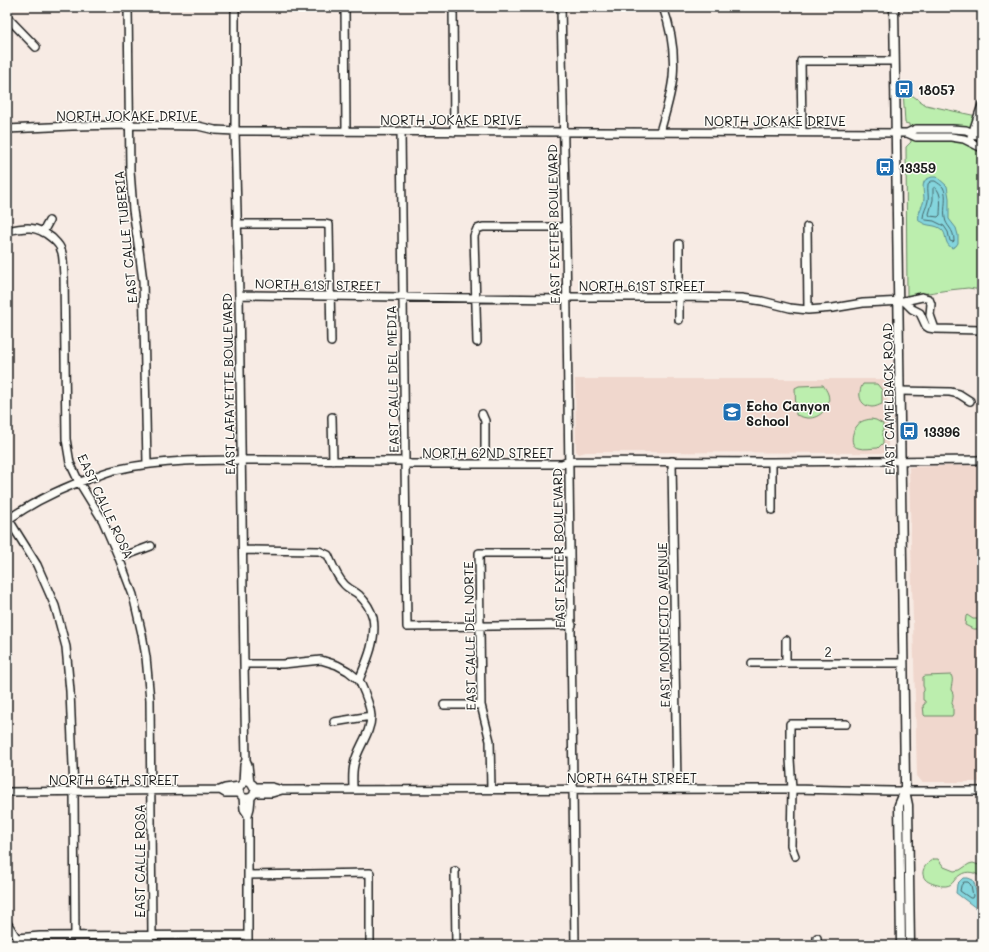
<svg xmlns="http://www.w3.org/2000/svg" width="989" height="952" font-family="Mali,sans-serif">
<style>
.built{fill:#f0d7cd}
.green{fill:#bceeae;stroke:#6c8565}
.water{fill:#84d5dd;stroke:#5a8b90}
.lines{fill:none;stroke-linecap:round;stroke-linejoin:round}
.shore{stroke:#466669;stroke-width:1}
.minor-casing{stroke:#1c1c1c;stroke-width:10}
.major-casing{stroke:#1c1c1c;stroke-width:11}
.minor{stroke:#fdfcf7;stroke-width:7}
.major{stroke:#fdfcf7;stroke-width:8}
.labels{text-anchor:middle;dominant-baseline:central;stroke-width:3;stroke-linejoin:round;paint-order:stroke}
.poi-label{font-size:13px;font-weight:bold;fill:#1c1c1c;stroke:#fdfcf7;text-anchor:start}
.street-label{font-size:13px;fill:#1c1c1c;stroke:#fdfcf7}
</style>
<rect width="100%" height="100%" fill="#f7ebe4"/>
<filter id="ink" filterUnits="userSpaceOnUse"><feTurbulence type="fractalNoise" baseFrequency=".025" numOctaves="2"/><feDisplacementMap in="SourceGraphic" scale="8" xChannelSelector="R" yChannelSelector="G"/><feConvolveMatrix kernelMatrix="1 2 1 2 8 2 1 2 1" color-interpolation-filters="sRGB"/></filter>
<g filter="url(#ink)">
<path class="built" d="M575,379h312l1,66 -3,8 -299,-1 -7,2 -3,-3z
M982,465v317h-60l-5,-6 -8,-309z"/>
<path class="green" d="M903,89l23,16 55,12 1,-1v174l-14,-2 -19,2 -42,6 -1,-149 5,-5 -2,-18 -4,-1z
M863,384h14l5,6v14c-3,1 -6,3 -10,3 -13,-1 -15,-14 -9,-23z
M823,385c2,3 4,6 5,9 4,12 -8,25 -20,24 -4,0 -8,-2 -12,-3l-1,-27 4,-2z
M871,419l5,1 7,4v19l-5,5c-5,0 -15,2 -20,0 -9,-2 -6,-17 -1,-22 3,-5 8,-6 14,-7z
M967,615l6,4h9v10h-9l-8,-4 1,-9z
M951,675c3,5 0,10 0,15 4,4 1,9 1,14l1,1v9l-1,2h-27l-1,-1 -1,-10 2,-1v-3l-2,-1v-8l1,-1v-3l-1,-2v-9l2,-1z
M934,859h4l6,8 10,4 6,-1 9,-6 4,-1 9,3v13c-5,-7 -15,-9 -22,-4 -8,5 -6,12 -18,11 -5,-1 -14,-3 -17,-7 -6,-8 2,-17 9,-20z"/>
<path class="water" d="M932,177h5l10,9 2,12v21l7,9 2,7v8l-2,3 -4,2c-9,-5 -4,-14 -11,-19 -5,-4 -11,-3 -16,-5 -1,0 -5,-3 -6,-3 -2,-9 4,-14 5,-22 0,-5 -2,-12 0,-17 1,-3 5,-4 8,-5z
M963,878h5l5,2c4,9 0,12 9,19v12h-2l-24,-18 1,-9z"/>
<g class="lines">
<path class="shore" d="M932,181h3c3,2 6,4 8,6 5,9 0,22 2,31 1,9 9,10 9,23l-1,1 -3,-1 -2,-9 -4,-6 -10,-5 -8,-1 -3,-2c0,-6 4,-11 5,-17 1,-5 -1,-11 0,-17z
M935,187c8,7 5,19 5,28l-2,2 -8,-1 -1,-2 4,-14v-11z
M964,882h4l3,3 2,11 -1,2h-2l-10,-7 1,-5z"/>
<g class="minor-casing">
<path id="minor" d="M128,7l2,164 3,39 6,40 4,31 1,41 3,142
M235,7v124l4,164 5,369 2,96 2,5 2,18
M345,7l1,124
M453,7l1,125
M561,7l5,232 9,706
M7,17l29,30
M7,129l65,-3 58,-1 68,1 17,4 20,1 672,2 9,4h35l13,2 18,9
M401,131l6,496 165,-2
M660,132c5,-18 11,-36 13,-55 2,-23 -2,-48 -10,-70
M802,132l-1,-71h93
M907,133l9,-4h36l14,1 16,7
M971,137l11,-32
M238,224h86l5,1 2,117
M807,227l1,83
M7,231c18,-4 29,-6 45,7 3,3 8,7 9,12 3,6 2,18 3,25l2,164 4,24 9,19 24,39 16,37 14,37 9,39 4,23 4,43 2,236
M43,232l6,-11
M679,244v76
M239,295l322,4 5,-2h113l63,1 20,3 28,7 18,2 25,-2 30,-5 41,-2 18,-4 7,2 2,5 -1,11 5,14
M904,301l8,8 8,4 6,13 3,2 6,1 47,1
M477,342l-3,-106 3,-7 6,-2h83
M899,391l51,1 9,2 11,7
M482,414l3,7v43
M332,417l1,44
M672,461l5,328
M772,510v-48
M7,517l30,48 18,41 11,41 4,44 4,100 1,145
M7,520c28,-19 58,-34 90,-44 7,-3 15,-6 23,-7 47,-10 95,-9 142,-9 46,0 92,1 137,1h6l5,3h152l7,-3 203,1 210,-2
M243,550l76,1 9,4c4,9 9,22 16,29 4,5 11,7 15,11 6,6 12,15 14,23 4,21 -6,43 -14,62 5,11 11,23 12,36 0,18 -14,32 -17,49 -2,8 -1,17 -1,25
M119,558l32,-12
M786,640v23
M752,663h151
M244,664h39l38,-4 16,5 11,6 11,9
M444,705h37
M334,722l37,-6
M239 790a8 8 0 1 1 16 0a8 8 0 1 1-16 0Z
M243,784l1,-19 1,-3
M253,787h19l10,3 510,-1 100,2h90
M491,789l-1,-48 -9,-36 -2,-152h91
M220,790l5,-2 15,-2
M7,792l213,-2 5,3h15
M254,793h18l10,-3
M243,797l1,12 4,6
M795,856l-4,-11 1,-56 -2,-30v-35h56
M455,871l1,74
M248,875l122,-2v72
M7,923l14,22
M17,938l23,-2 208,-1
M817,938v7
M248,945v-130l2,-7 1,-11"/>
</g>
<g class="major-casing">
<path id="major" d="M894,7l7,483 4,291v10l3,14 2,140
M901,945l-2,-140 6,-14"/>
</g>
<use href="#minor" class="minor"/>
<use href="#major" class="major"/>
</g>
</g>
<defs>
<g id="bus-square" transform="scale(1)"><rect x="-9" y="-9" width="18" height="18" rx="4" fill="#1f6fb2" stroke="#fdfcf7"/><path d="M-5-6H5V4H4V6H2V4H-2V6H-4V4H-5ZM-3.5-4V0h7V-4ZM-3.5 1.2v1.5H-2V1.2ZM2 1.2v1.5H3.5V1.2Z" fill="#fff"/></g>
<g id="school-square" transform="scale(1)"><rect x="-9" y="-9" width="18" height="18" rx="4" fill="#1f6fb2" stroke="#fdfcf7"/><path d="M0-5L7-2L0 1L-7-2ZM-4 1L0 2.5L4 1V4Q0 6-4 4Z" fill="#fff"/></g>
</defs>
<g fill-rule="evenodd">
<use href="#bus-square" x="904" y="89"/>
<use href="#bus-square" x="885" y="167"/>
<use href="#school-square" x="732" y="412"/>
<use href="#bus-square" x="909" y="431"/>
</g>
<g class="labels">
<g class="poi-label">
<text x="918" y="89">18057</text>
<text x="899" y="167">13359</text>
<text x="746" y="405">Echo Canyon<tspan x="746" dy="15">School</tspan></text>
<text x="923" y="431">13396</text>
</g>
<g class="street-label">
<text x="127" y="115">NORTH JOKAKE DRIVE</text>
<text x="451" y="119">NORTH JOKAKE DRIVE</text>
<text x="775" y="120">NORTH JOKAKE DRIVE</text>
<text transform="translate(553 224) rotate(-91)">EAST EXETER BOULEVARD</text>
<text transform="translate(125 237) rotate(-96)">EAST CALLE TUBERIA</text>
<text transform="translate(318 284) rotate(1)">NORTH 61ST STREET</text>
<text x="642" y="285">NORTH 61ST STREET</text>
<text transform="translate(392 379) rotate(-91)">EAST CALLE DEL MEDIA</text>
<text transform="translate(228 384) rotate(-91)">EAST LAFAYETTE BOULEVARD</text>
<text transform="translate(888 399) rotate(-91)">EAST CAMELBACK ROAD</text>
<text x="488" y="452">NORTH 62ND STREET</text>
<text transform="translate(106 506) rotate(65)">EAST CALLE ROSA</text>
<text transform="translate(558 548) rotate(-91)">EAST EXETER BOULEVARD</text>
<text transform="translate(663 625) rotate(-91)">EAST MONTECITO AVENUE</text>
<text transform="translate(469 636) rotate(-91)">EAST CALLE DEL NORTE</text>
<text x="828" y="651">2</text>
<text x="632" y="777">NORTH 64TH STREET</text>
<text x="114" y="779">NORTH 64TH STREET</text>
<text transform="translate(139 861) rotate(-90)">EAST CALLE ROSA</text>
</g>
</g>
<rect width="989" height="952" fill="none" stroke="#fdfcf7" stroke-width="24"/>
<rect x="12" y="12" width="965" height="928" fill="none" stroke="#1c1c1c" stroke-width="1.5" filter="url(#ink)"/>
</svg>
